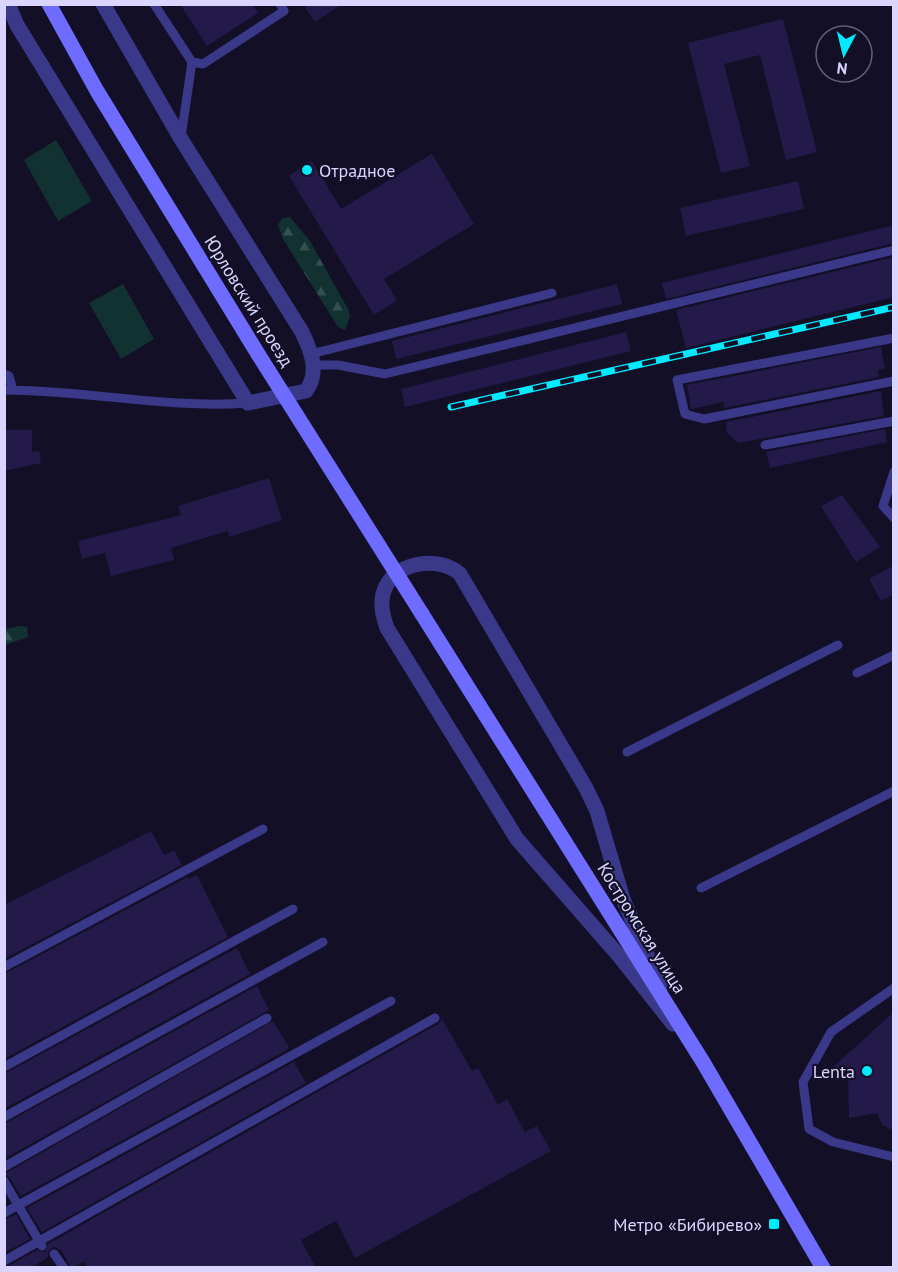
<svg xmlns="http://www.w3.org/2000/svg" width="898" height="1272" font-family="'PT Sans',sans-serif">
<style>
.forest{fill:url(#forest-firs)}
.garden{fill:#113230}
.building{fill:#231a49}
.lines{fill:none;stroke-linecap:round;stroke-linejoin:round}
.service{stroke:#3a3888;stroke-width:9}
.minor{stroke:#3a3888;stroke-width:15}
.secondary{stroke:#6d6cff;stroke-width:15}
.rail-casing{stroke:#01eaff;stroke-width:7}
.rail{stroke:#120f27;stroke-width:4.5;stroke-dasharray:14;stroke-linecap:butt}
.secondary-bridge{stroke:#6d6cff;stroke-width:15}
.poi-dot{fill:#01eaff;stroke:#120f27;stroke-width:2}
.labels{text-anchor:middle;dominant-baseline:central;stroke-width:4.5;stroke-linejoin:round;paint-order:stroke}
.poi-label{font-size:18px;fill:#d9d5ff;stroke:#120f27;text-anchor:end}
.street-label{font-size:18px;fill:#d9d5ff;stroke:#120f27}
</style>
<defs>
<pattern id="forest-firs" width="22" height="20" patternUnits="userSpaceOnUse" patternTransform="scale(1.5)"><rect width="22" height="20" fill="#113230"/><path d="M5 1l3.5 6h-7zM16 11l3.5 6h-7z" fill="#334f4f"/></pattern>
</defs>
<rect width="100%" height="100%" fill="#120f27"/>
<path class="forest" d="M290,217l20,24 38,68 2,7 -5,14 -7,-3 -55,-88 -5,-14 4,-7z
M20,626l7,1 1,10 -23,8v-16z"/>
<path class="garden" d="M56,140l36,61 -34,20 -34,-61z
M123,284l31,55 -33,20 -32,-56z"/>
<path class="building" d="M180,4h73l5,9 -51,33z
M303,4h39l-27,18z
M783,19l34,133 -31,8 -26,-105 -36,9 26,102 -29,7 -33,-130z
M432,154l42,70 -90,55 13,21 -23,15 -85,-139 23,-15 29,48z
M798,181l6,28 -118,27 -6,-28z
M894,225v18l-228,56 -4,-16z
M894,257v40l-208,51 -10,-38z
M617,284l5,20 -226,55 -4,-18z
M626,332l5,19 -226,56 -4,-18z
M881,347l4,22 -7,1 1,7 -155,31v-6l-33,7 -4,-24z
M881,391l3,25 -146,27 -11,-10 -1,-11z
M885,429l2,13 -117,26 -4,-16z
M4,430h28v22l7,-1 2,12 -37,8z
M269,478l13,42 -53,17 -1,-6 -57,17 3,12 -63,16 -6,-23 -23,6 -4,-18 103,-26 -3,-9z
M842,495l38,52 -24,15 -35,-56z
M894,565v29l-13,7 -12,-22z
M151,831l13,24 10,-5 8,15 -178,94v-54z
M197,875l31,62 -224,122v-85l184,-97 1,2z
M237,948l13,26 -246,135v-35z
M257,986l12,24 -265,149v-35z
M894,1012v119l-12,-6 -5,-12 -28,5 -1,-42 -14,-10z
M442,1019l30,52 6,-3 20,37 9,-6 18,33 12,-6 14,25 -196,107 -19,-37 -35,19 15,28h-228l-3,-7 -14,7 -10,-18 -7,-3 -6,4v6l-17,11h-26l32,-18 8,2 3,-8 390,-220z
M273,1021l16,26 -2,3 -266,146 -11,-18 -6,-4z
M294,1062l12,21 -264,149 -15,-24z
M16,1214l14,25 -26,14v-33z"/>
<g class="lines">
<path class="service" d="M154,4l38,58 -11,75
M192,62l11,2 81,-53 -4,-7
M894,338l-217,42 8,34 19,5 190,-38
M311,354l241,-61
M313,365h25l47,9 509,-124
M4,374l5,2 4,14
M4,390c82,0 163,19 244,13
M765,445l129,-24
M894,472l-11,34 11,12
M857,673l37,-18
M627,752l211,-107
M701,888l193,-97
M4,967l259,-138
M894,988l-63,44 -28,50 6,47 24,13 61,15
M4,1067l289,-158
M4,1117l319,-175
M4,1167l263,-149
M4,1181l38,65
M4,1213l387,-212
M54,1254l10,14
M4,1261l431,-243"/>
<path class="minor" d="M8,4l9,21 231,378 58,-12c14,-19 5,-40 -4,-59l-121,-193 -78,-135
M661,987l-38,-88 -26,-88 -11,-23 -126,-214c-20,-18 -61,-13 -74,12 -7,14 -4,28 1,42l130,211 103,118 53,67"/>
<path class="secondary" d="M49,4l48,87 161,263
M422,614l281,448 120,206"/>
<g class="rail-casing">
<path id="rail" d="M451,407l443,-100"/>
</g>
<use href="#rail" class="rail"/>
<path class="secondary-bridge" d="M258,354l164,260"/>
</g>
<g class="poi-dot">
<circle cx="307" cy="170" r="6"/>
<circle cx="867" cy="1071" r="6"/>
<rect x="768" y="1218" width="12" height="12" rx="3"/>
</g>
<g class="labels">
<g class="poi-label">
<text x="319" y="170" text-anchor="start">Отрадное</text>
<text x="855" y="1071">Lenta</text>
<text x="762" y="1224">Метро «Бибирево»</text>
</g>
<g class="street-label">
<text transform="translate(249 301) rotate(58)">Юрловский проезд</text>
<text transform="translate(642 928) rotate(58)">Костромская улица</text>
</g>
</g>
<rect width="898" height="1272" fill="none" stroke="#d9d5ff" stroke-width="12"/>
<g transform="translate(844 54) rotate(187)"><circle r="28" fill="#120f27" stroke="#625e7d" stroke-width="1.5"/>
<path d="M0-4.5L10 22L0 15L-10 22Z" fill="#01eaff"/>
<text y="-9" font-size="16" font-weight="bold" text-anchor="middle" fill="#d9d5ff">N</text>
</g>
</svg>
